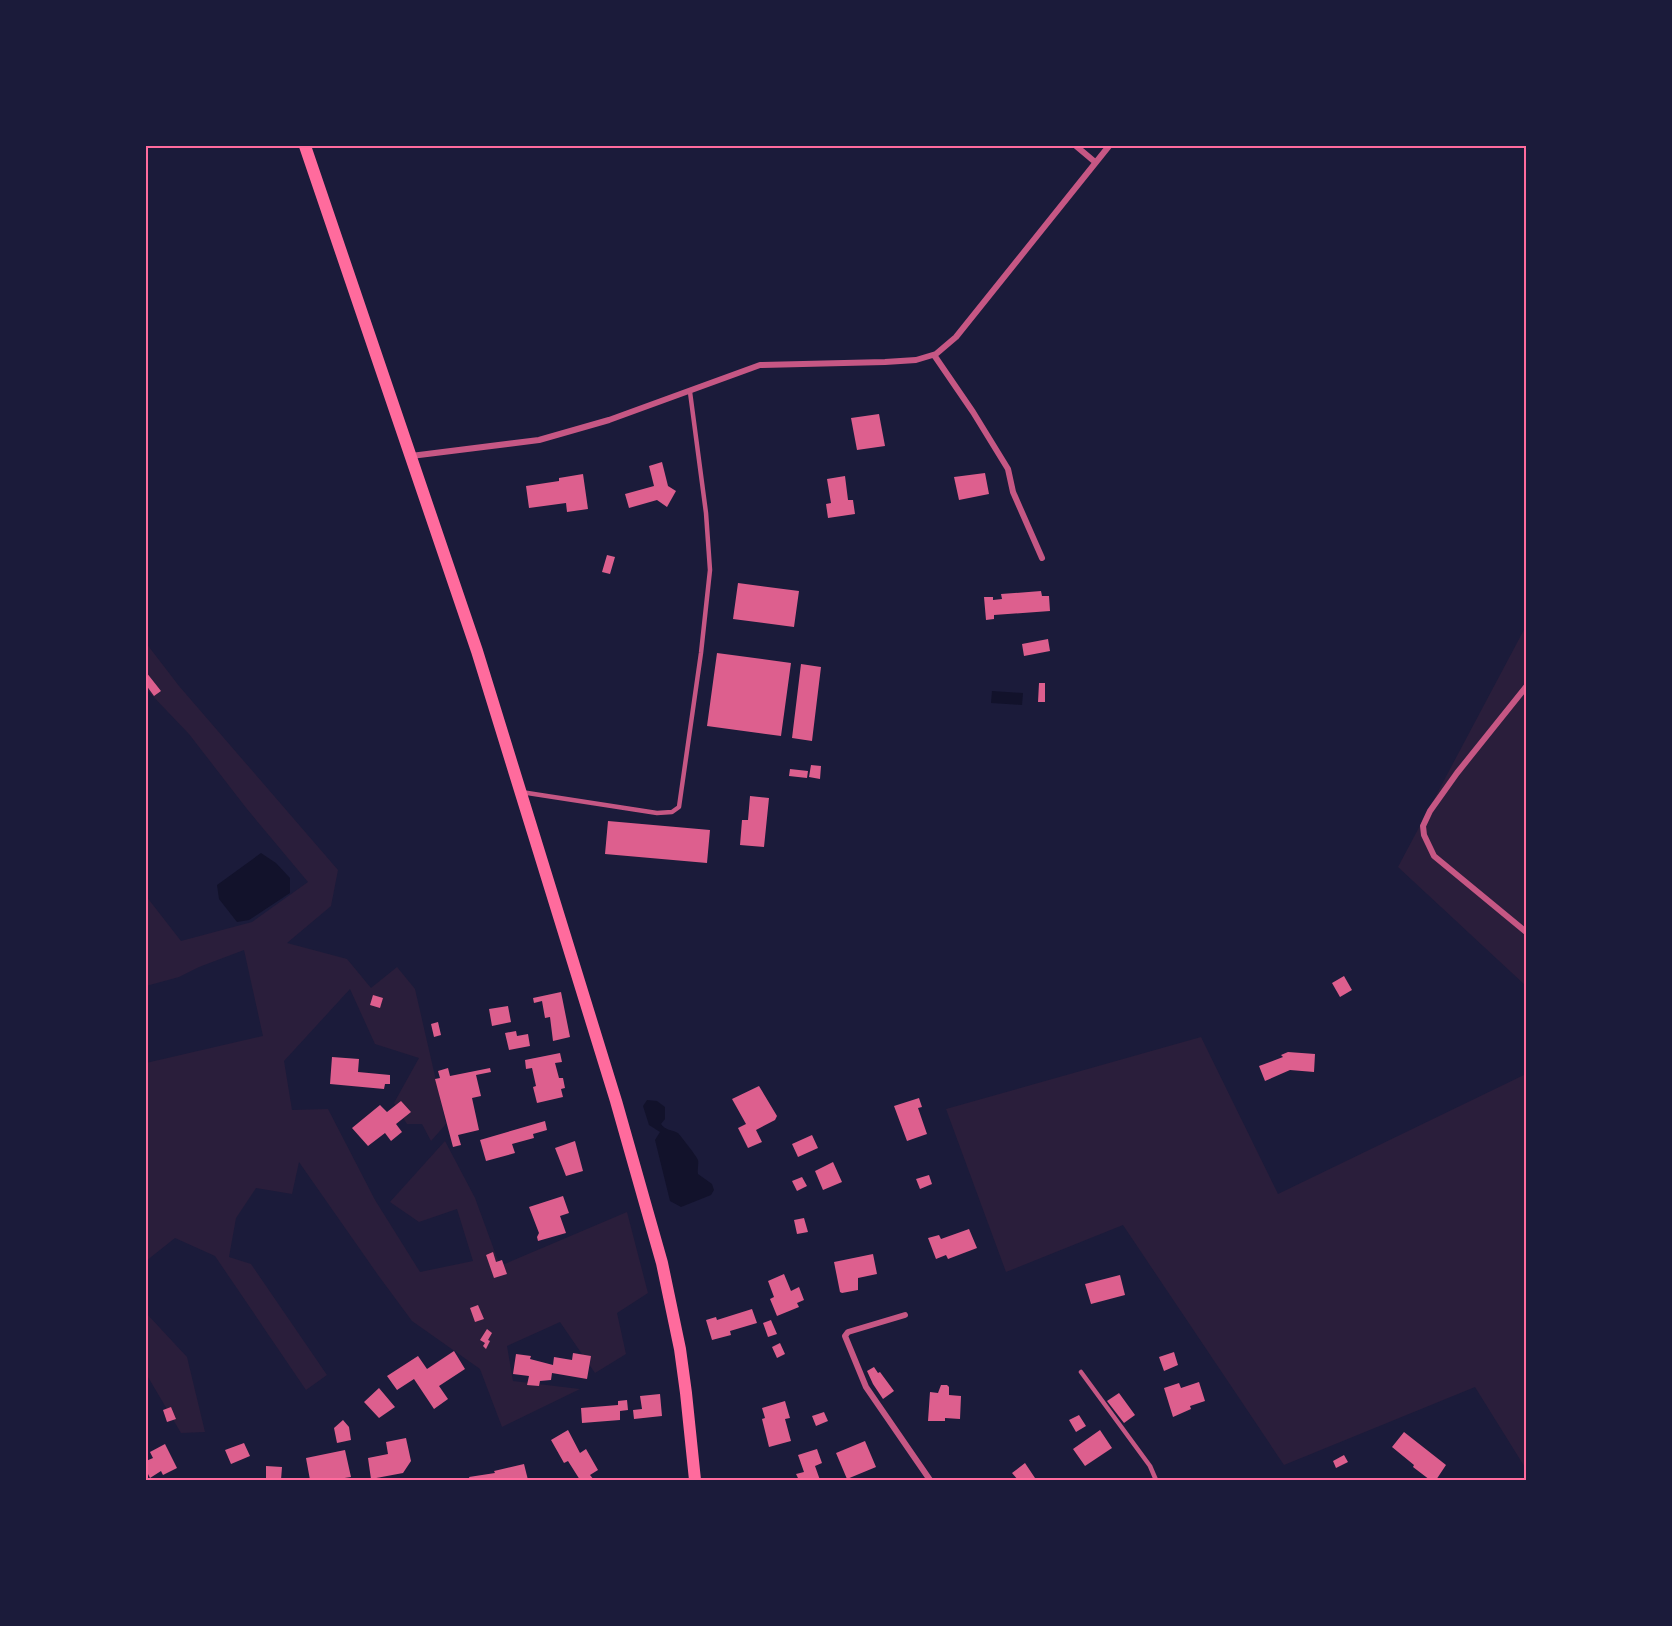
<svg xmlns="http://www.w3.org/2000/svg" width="1672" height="1626" font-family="'Titillium Web',sans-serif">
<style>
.green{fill:#2a1e3b}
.water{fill:#12122b}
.building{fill:#dd5f8e}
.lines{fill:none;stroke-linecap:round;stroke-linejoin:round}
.service{stroke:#c65784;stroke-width:4.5}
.minor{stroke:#c65784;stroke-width:6}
.secondary{stroke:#ff6b9d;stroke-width:12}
.neatline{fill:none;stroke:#ff6b9d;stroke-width:2}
</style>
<rect width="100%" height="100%" fill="#1b1b3a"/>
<path class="green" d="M1526,626v360l-128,-119z
M146,643l33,43 159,184 -7,36 -44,37 60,16 24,29 26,-21 18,22 31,135 -15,17 -9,-17h-15l-13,-21 25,-45 -44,-14 -25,-55 -66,72 8,49 36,-1 47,91 45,72 53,-11 -16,-52 -38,13 -29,-20 55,-61 30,57 25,68 127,-54 21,81 -31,20 9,41 -31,19 -35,-51 -53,24 6,35 67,8 -78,38 -22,-58 -68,-48 -34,-46 -79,-113 -7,32 -36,-6 -20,30 -7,39 22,7 76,111 -21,15 -91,-134 -40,-18 -29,23v-198l117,-27 -19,-86 -45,17 -20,10 -33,9v-90l35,45 71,-19 56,-40 -61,-73 -58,-75 -43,-45z
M1201,1037l77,157 248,-120v395l-51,-82 -191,78 -161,-240 -117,47 -60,-163z
M146,1313l41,44 18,75 -24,1 -33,-56 -2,-1z"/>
<path class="water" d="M992,691l31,2 -1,12 -31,-2z
M261,853l15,10 14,15v15l-41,27 -12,2 -18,-23 -2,-14z
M647,1100l10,1 8,6v12l-4,5c5,7 10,5 17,9 2,2 20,25 20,27 1,5 -1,9 0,14l14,10 2,6 -3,5 -30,12 -11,-6 -15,-61 5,-8 -11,-7 -6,-19z"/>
<path class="building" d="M879,414l6,32 -28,4 -6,-32z
M662,462l6,24 8,5 -9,16 -10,-7 -28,8 -4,-14 29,-8 -5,-20z
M985,473l4,21 -30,6 -5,-23z
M583,474l5,35 -21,3 -1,-9 -37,5 -3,-22 33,-5v-3z
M845,476l3,24h5l2,14 -27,4 -2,-14 5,-1 -4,-24z
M607,555l8,2 -5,17 -8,-2z
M738,583l61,8 -5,36 -61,-8z
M1041,591l1,5h7l1,15 -56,4v4l-8,1 -2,-23h9v3l9,-1 -1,-5z
M1048,639l2,12 -26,5 -2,-12z
M717,653l74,10 -10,73 -74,-10z
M801,664l20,3 -9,74 -20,-3z
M146,672l15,19 -7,5 -8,-11z
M1039,683h6v19h-7z
M811,765l10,1 -1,13 -11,-2z
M790,769l18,2 -1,7 -18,-2z
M750,796l19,2 -5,49 -24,-2 2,-25h6z
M608,821l102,9 -3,33 -102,-9z
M1344,976l8,14 -12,7 -8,-14z
M561,992l9,45 -17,4 -3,-24 -5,1 -3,-17 -8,2 -1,-5z
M373,995l10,3 -3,10 -10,-3z
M508,1006l3,16 -19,4 -3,-17z
M438,1022l3,13 -7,2 -3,-13z
M516,1031l1,5 11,-2 2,12 -21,4 -4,-17z
M1288,1052l27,2 -1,18 -24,-2 -25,11 -6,-15 24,-9 -2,-2z
M560,1053l2,9 -7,1 4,15h4l2,10 -4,1 2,8 -26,6 -4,-16 3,-1 -4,-18 -6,1 -1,-9z
M332,1057l27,2 -1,13 32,3v9h-5l-1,5 -54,-5z
M448,1068l2,8 40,-8 1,4 -15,3 5,21 -9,2 7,32 -21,5 3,10 -8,2 -18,-68 5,-1 -2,-7z
M759,1086l18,30 -2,4 -19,10 6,12 -14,6 -10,-20 8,-4 -14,-25z
M919,1098l3,9 -4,1 9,26 -20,7 -13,-35z
M401,1101l10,11 -15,12 6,8 -11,9 -6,-8 -17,13 -16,-18 28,-23 7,7z
M545,1121l2,9 -14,4 1,4 -22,6 3,9 -29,8 -6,-21z
M812,1135l6,13 -20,9 -6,-13z
M575,1141l8,30 -17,5 -11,-28z
M833,1162l9,20 -19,8 -8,-19z
M929,1175l3,9 -12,5 -4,-10z
M802,1177l5,9 -10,5 -5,-10z
M563,1196l6,17 -9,3 6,17 -28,8 -1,-4 2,-4 -10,-26z
M804,1218l4,14 -11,2 -3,-14z
M969,1229l8,19 -29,11 -2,-4 -10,4 -8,-21 11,-3 2,4z
M493,1252l3,10 6,-2 5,14 -13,4 -8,-23z
M873,1254l4,20 -19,4v12l-16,3 -2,-1 -6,-30z
M784,1274l7,17 8,-4 5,13 -7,3 2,4 -22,9 -7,-17 4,-2 -6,-16z
M1120,1275l5,20 -34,9 -6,-20z
M478,1305l6,14 -9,3 -5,-14z
M752,1309l5,14 -27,8 1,4 -19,5 -6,-20 10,-3 1,3z
M771,1320l6,14 -9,3 -5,-14z
M487,1329l5,4 -4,7 2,1 -4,8 -3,-3 2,-3 -5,-3z
M780,1343l5,11 -8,4 -5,-11z
M454,1351l11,18 -26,17 9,13 -14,10 -20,-30 -17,11 -10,-14 31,-20 9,13z
M1174,1352l4,13 -14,6 -5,-14z
M573,1353l18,3 -4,23 -35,-6 -1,7 -11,1 -1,5 -12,-1 2,-9 -16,-2 3,-20 15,2 -1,3 23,6 1,-8 18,3z
M874,1367l4,6 2,-1 14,19 -11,8 -10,-15 -6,-13z
M1199,1382l6,19 -15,5 1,3 -18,8 -9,-29 15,-5 2,5z
M941,1385h6l2,2v8l12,1 -1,23 -15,-1v3h-17l2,-29 8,1z
M379,1388l16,19 -16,11 -15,-16z
M1119,1393l16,22 -11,8 -17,-22z
M660,1394l2,22 -28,3 -1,-9 9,-1 -2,-13z
M627,1400l1,10 -8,1v9l-38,3 -1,-15 37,-3v-4z
M785,1401l5,17 -5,1 6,22 -22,6 -7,-28 3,-1 -3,-10z
M171,1407l5,12 -9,3 -4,-12z
M824,1412l4,9 -12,5 -4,-10z
M1079,1415l7,11 -10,6 -7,-12z
M343,1420l6,7 2,13 -14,3 -3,-15z
M568,1430l12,23 6,-4 12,21 -8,5 4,5h-14l-12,-19 -4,2 -13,-23z
M1100,1430l12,18 -27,18 -12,-17z
M1404,1432l42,33 -10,15h-6l-17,-13 1,-2 -22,-18z
M406,1438l5,23 -8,12 -32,6 -3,-21 20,-4 -2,-12z
M865,1441l11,26 -29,12 -11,-26z
M244,1443l6,13 -19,8 -6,-14z
M165,1444l12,24 -14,7 -2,-4 -11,7 -4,-8v-9l7,-3 -3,-6z
M817,1449l5,14 -7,3 5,14h-21l-3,-6 8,-2 -6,-17z
M345,1450l6,27 -19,3h-22l-4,-22z
M1344,1455l4,7 -12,6 -3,-7z
M1025,1463l10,15 -3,2h-14l-6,-7z
M524,1464l4,16h-58l-1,-3 26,-4 -1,-2z
M266,1466l16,1 -1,13h-15z"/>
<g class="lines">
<path class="service" d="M521,792l136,21 15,-1 7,-5 22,-154 9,-83 -4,-57 -16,-121
M1081,1372l69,94 6,14"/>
<path class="minor" d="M1076,146l19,16
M934,355l39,57 35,57 5,23 29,66
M411,456l128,-16 70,-20 151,-55 125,-3 31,-2 20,-6 20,-17 153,-191
M1526,687l-69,86 -27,38 -7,15 1,9 10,21 92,76
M905,1315l-57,17 -3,4 21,51 64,93"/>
<path class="secondary" d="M305,146l172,505 139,450 46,162 18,86 6,44 9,87"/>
</g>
<rect width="1672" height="1626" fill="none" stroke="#1b1b3a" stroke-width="294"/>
<rect x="147" y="147" width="1378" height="1332" class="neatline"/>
</svg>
